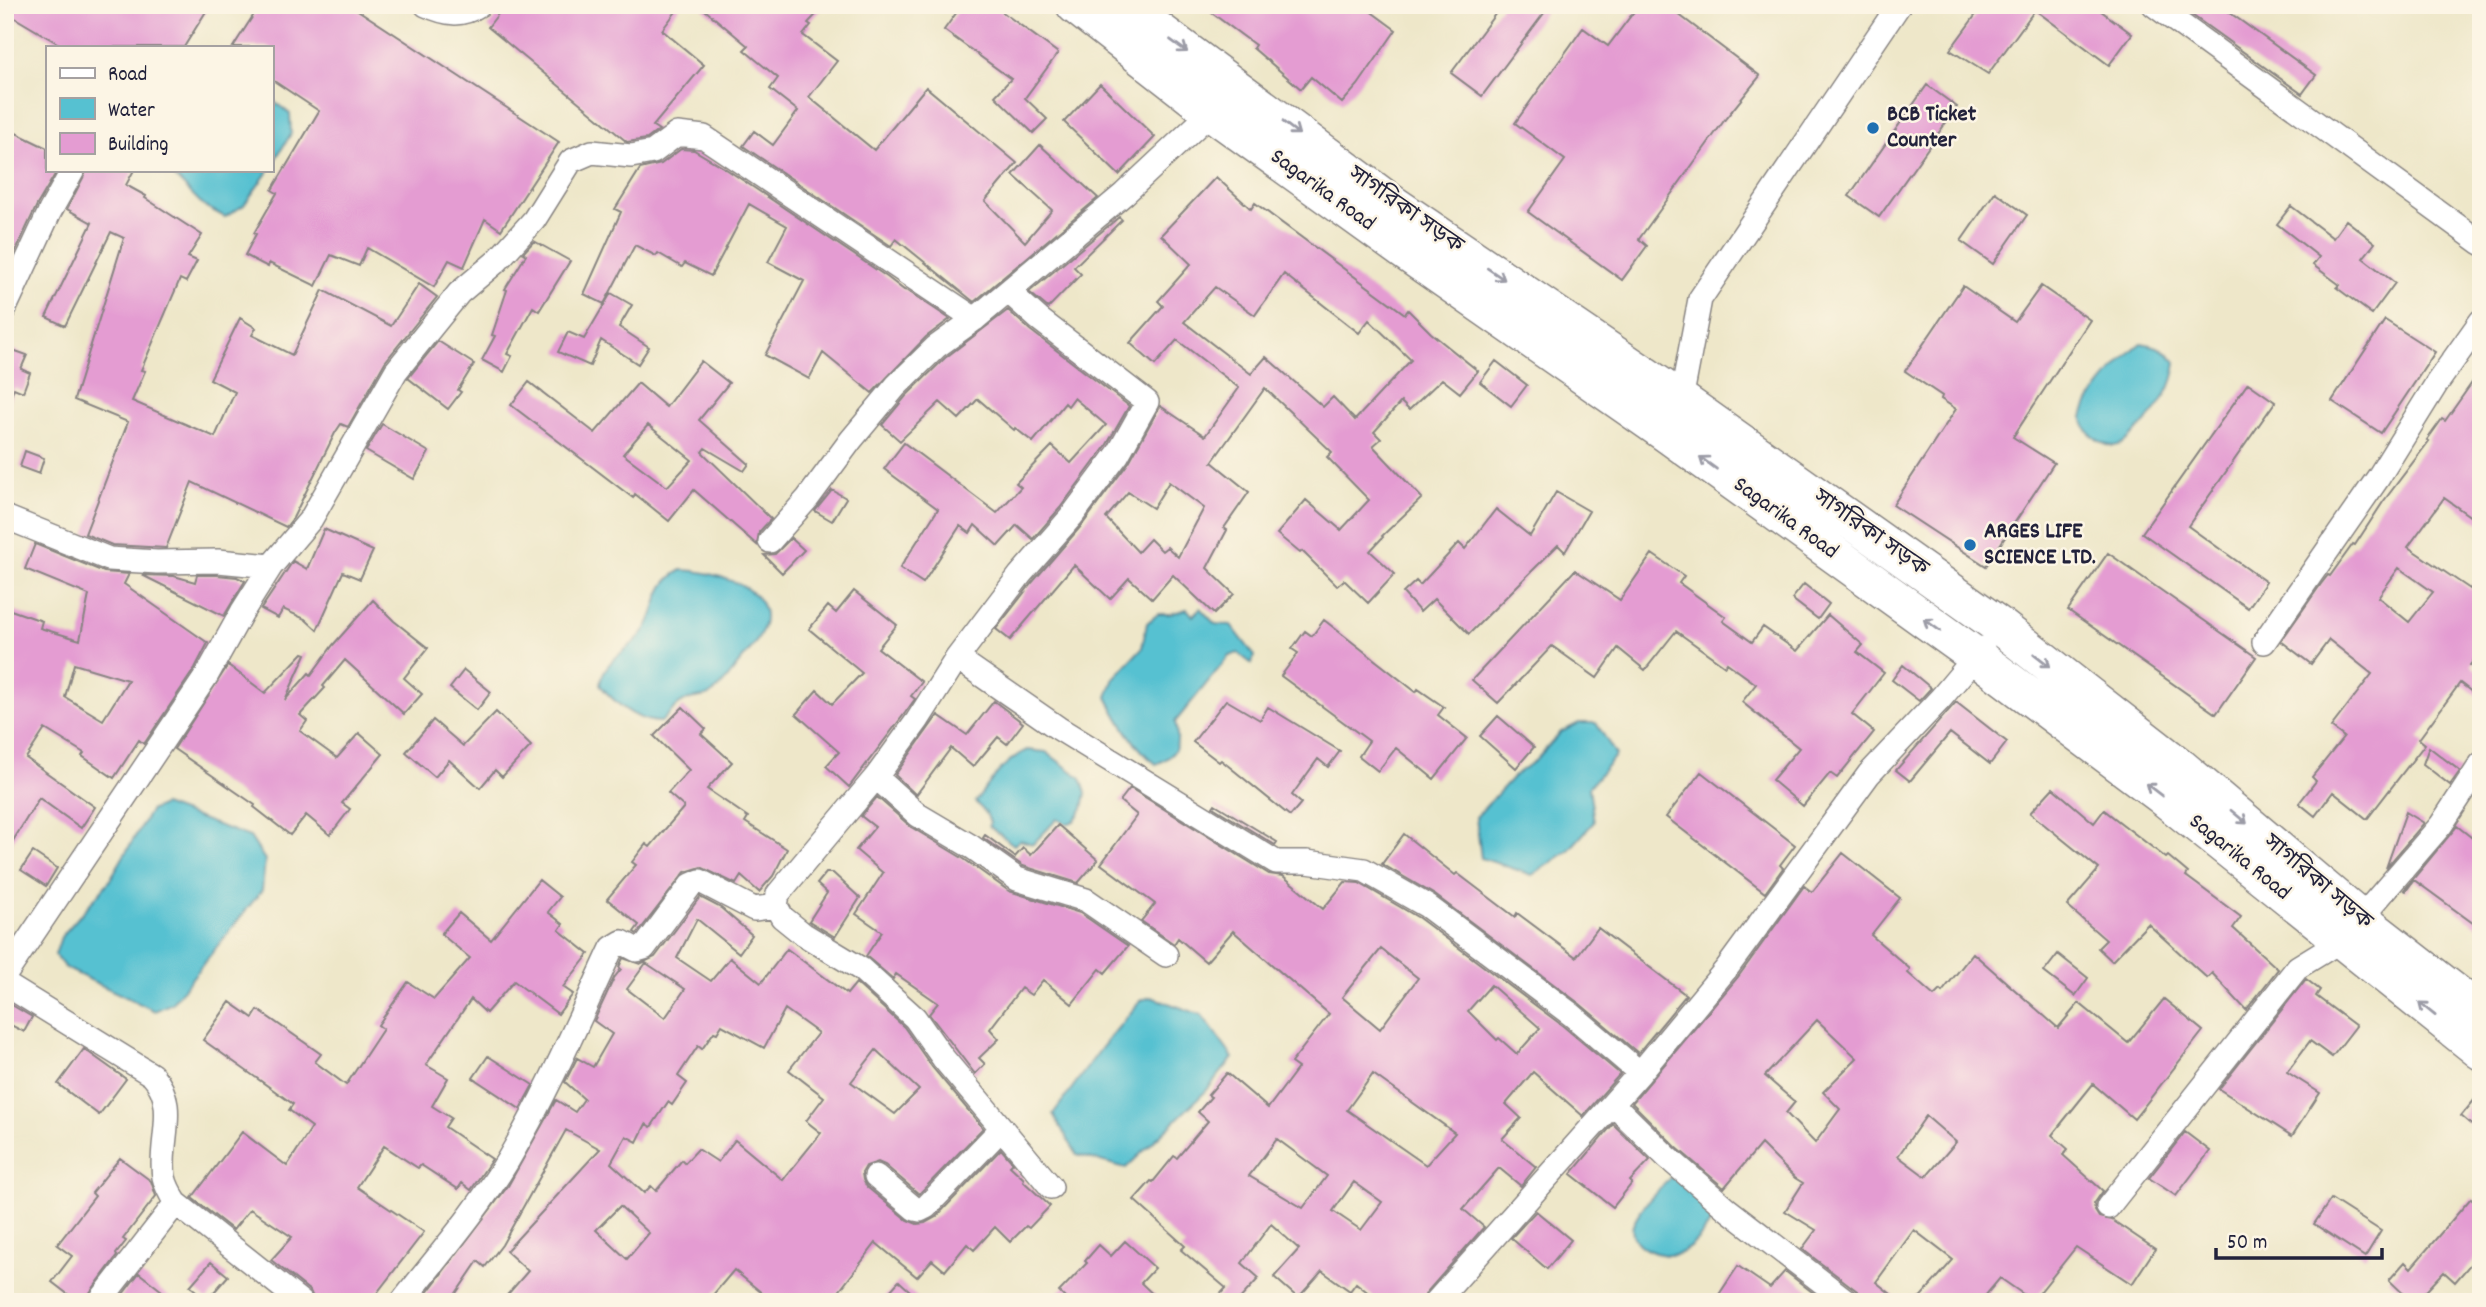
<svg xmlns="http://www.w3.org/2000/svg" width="2486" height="1307" font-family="Dekko,'Noto Sans Bengali',sans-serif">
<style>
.water{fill:#56c1d1;stroke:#3c7286;stroke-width:2}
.building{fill:#e49cd2;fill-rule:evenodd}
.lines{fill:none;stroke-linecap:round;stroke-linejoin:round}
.minor-casing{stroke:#888482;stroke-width:26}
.primary-casing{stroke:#888482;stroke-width:40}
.minor{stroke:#fff;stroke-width:23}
.primary{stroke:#fff;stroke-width:37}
.oneway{stroke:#9c9ca7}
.poi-dot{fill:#1f6fb2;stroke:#fcf5e5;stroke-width:2.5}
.labels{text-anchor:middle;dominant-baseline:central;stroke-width:5;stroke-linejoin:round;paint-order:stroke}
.poi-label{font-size:23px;font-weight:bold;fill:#22223b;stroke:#fcf5e5;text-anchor:start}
.street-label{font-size:23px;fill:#22223b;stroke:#fcf5e5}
</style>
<rect width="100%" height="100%" fill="#fcf5e5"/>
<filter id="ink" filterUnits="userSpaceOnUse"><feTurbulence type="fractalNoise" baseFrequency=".0143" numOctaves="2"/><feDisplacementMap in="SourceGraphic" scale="14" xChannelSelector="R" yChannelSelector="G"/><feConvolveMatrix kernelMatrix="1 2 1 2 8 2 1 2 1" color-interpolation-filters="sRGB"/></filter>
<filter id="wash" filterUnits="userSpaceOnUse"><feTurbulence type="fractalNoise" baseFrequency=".00686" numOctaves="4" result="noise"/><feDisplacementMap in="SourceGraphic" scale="28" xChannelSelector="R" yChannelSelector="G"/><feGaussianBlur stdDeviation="1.57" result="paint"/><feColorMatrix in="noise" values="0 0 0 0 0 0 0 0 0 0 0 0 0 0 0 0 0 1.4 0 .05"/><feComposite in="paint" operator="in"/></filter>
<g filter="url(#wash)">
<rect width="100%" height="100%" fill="#eee7c9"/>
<path class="water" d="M271,99l19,15 1,20 -20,32z
M168,170h101l-25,35 -19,12 -21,-11z
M2141,343c16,3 25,6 35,19 -2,23 -15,45 -31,61 -16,16 -29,35 -52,13 -6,-5 -10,-10 -10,-18 2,-19 42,-63 58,-75z
M682,570c25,1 82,14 83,46 1,17 -15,34 -25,46 -9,11 -17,25 -29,32 -7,4 -13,3 -21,5 -11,3 -21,15 -29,23 -24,0 -46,-19 -61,-37 3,-27 31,-34 45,-55 16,-23 7,-44 37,-60z
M1200,608l15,16 16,1 23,30 -2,9 -14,-11 -9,3 -54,66c5,21 3,34 -19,42 -22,-17 -37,-43 -49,-67l7,-19 28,-30 5,-25 11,-9h12l17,-5 6,7z
M1579,723h17l20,32 -27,32 5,35 -26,29 -36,24 -51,-17 -5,-41 38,-41 22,-16 25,-28z
M1027,750l19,2 35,26 5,15 -3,15 -9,13 -7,3 -10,-5 -24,25 -13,-4 -6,5 -25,-19 1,-4 -4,-9 -11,-11c17,-21 26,-39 52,-52z
M163,805l87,32 15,23 -3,30 -90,113 -17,8 -90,-43 -10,-13 6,-18 47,-54 42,-72z
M1151,997l51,18 31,43 -27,33 -80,77 -49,-13 -24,-41 50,-68 38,-46z
M1670,1178l9,1 37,34c-8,15 -19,32 -36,40 -16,7 -53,-5 -47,-28 5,-16 25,-34 37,-47z"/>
<g id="blocks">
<path class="building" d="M5,5h205l-26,42h-120l-59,-35z
M260,5h90l209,137 -58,88 -16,-11 -21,48 -15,-7 -15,27 -67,-39 -8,18 -28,-11 -15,31 -47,-23 -1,4 -23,-12 11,-21 -2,-1 23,-40 -5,-3 47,-79 -48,-32v-32h-38z
M505,5h176l-19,25 42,35 -51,61 6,4 -12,9 -20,3 -139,-115z
M699,5h126l-17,18 3,2 -8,10 34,26 -28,36 65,53 52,-63 91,76 -32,38 40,41 27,-32 -39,-35 27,-30 58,53 -124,104 -78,-63 -5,7 -148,-100 11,-15 19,14 25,-34 -28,-22 8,-11 -34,-28 4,-4z
M962,5h31l65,48 -33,45 22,21 -14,14 -38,-37 16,-17 -67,-49z
M1201,5h161l34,25 -38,55 -16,18 -31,-26 -10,12 -48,-41 2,-3z
M1502,5h48l-68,91 -31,-23z
M1639,5h27l94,71 -34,42 -87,121 8,7 -25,34 -94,-68 37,-52 -50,-37 68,-95 25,18z
M1983,5h110l39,29 -23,31 -74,-55 -47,64 -38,-24z
M2178,5h41l97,70 -14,19z
M1100,84l55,53 -36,38 -55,-53z
M1927,85l30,22 -78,110 -30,-21z
M16,133l31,15v22l10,1 -20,34 -32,69v-117z
M681,149l13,1 32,19 161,108 17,13 4,1 42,28 -24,18 -54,56 -49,-40 -14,26 -44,-24 39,-74 -36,-19 19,-36 -38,-22 -38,72 -26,-13 -3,4 -24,-14 -2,3 -21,-11 -31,59 -20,-10 37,-82 -6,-3 25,-40 21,-5z
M87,170h47l-8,15 20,11 -1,2 57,37 -14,22 9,4 -11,21 -6,-3 -39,91 4,1 -13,30 83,36 20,-45 -25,-13 30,-61 16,10 -4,7 40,20 31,-65 68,36 28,-42 18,13 -52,65 -37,65 -7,-3 -6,9 -42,85 -7,9 -94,-45 -26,66 -54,-3 -27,-11 43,-112 -54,-22 50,-162 -13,-6 -46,94 -19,-9 46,-94 -25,-14z
M1216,177l35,32 4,-6 150,111 3,-4 23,23 47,38 -18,22 -18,-14 -33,31 -8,-8 -27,30 7,7 -8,7 49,52 -40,38 1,1 -13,14 25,23 -27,29 -24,-23 -7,6 -35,-35 -2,2 -23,-19 29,-34 35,30 28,-30 -42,-43 5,-5 -67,-64 -53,74 37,30 -25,36 3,2 -20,38 27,26 -20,20 -41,-39 -21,24 -23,-21 -19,21 -36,-34 -64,75 -14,-11 35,-45 51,-59 47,-63 31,-56 45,30 34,-48 -62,-48 -22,25 -25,-22 33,-37 -5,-5 33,-37 -30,-29zM1284,274l75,59 10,-13 42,40 -56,60 -22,-23 -10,10 -57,-50 -15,17 -67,-52 31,-35 40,28zM1169,482l35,26 -26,49 -11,-10 -5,4 -12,-12 -12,13 -32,-34 22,-26 25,16z
M1995,192l32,23 -34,49 -32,-23z
M2291,206l42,32 13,-18 29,23 -12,15 32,25 -23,31 -35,-26 3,-3 -27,-20 6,-8 -42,-33z
M1119,217l3,3 -48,47 7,7 -33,34 -19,-16z
M534,241l36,20 -31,50 -6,-4 -26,47 5,2 -8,16 -22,-12 13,-24 -3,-1 15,-45 -2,-1 21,-34 -3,-2z
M1963,286l52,36 26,-36 49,34 -77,117 41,26 -68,103 -93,-61 63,-96 -15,-10 1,-3 -37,-25z
M611,293l21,12 -13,22 30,20 -11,17 -37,-24 -11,26 -32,-14 10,-20 16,7z
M1008,310l22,20 99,76 -23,40 -46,62 -27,31 -16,-14 -19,21 -23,-21 -5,8 -10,-7 -37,57 -23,-15 38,-59 -54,-40 20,-26 93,70 24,-26 -5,-4 36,-37 19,17 35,-38 -32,-27 -6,8 -3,-3 -32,39 -18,-14 -1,2 -36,-31 -19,20 -19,-17 -40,39 -18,-16 24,-29 39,-38z
M2385,320l50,32 -54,81 -49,-32z
M438,341l36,23 -16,26 3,2 -13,17 -40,-31z
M10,349l17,6 -6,14 9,4 -7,19 -9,-4 -7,19 -2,-49z
M701,361l28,22 -30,37 50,44 -5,7 -39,-23 -3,4 69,67 -12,13 -2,13 -63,-55 -25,31 -34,-27 -2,4 -122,-93 18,-23 66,51 43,-50 28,24zM648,425l44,35 -25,27 -44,-33z
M1496,361l31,24 -16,21 -31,-24z
M2481,370v154l-37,-26 -36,49 62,42 11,-15v77l-11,14 11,8v26l-21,-16 -41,56 6,5 -58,75 -34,-27 -18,24 -16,-13 17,-22 -4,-4 32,-40 -13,-10 41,-53 -43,-34 -18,24 -30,-23 40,-57 7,-9 2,1 23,-32 2,1 28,-43 46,-61 -2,-1 15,-21 3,2zM2399,568l34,24 -24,30 -31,-25z
M2248,383l27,19 -87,124 78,56 -18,26 -106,-75z
M382,424l47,28 -15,27 -48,-28z
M25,451l19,7 -5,16 -19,-7z
M832,490l14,8 -14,23 -17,-10z
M1556,492l33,19 -24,41 -7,-7 -89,89 -35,-35 -14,13 -17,-19 13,-12 4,4 39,-42 6,6 31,-40 34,27z
M324,529l49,22 -13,28 -17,-7 -26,58 -12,-11 -22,-10 -5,9 -17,-9 32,-48 14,8z
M791,538l13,12 -22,23 -18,-18 11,-1z
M35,544l69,28 25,2 -5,10 84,59 -13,25 -51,76 -5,-4 -25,38 -32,-22 2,-3 -39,-24 -19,29 69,49 -14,21 -42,-30 -34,56v-246l37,13 -2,7 40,12 9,-45 -64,-26zM74,664l54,16 -25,40 -38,-23z
M2108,553l148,104 -40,57 -148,-104z
M1652,554l32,22 -5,7 47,34 -3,4 29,21 11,-15 34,24 31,-36 35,30 -6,7 27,21 -32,41 22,18 -37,46 -7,-5 -27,33 -31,-26 27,-32 -57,-46 14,-18 -29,-21 -2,3 -49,-35 -31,39 -27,-22 -21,30 -45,-32 -54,57 -26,-23 103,-110 45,30z
M142,575l32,1 21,6 2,-7h20l20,2 8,4 -21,35z
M1804,584l25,20 -11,15 -26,-20z
M854,591l43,34 -19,23 44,34 -11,14 4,3 -10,14 -56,74 -23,-21 13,-14 -43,-38 21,-24 15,14 30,-31 -53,-44 19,-23 8,7z
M373,600l21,21 34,27 -24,30 18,16 -18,20 -59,-54 -22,26 2,2 -25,27 7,6 -7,10 37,27 22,-25 24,21 -41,49 8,6 -20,26 -24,-20 -16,20 -36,-28 1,-2 -81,-56 54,-84 37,28 38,-40 3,1 -21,46 24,-27 2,2 22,-30z
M1324,620l92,72 2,-3 26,18 -6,8 29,23 -33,41 -38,-31 -18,23 -19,-15 10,-15 -88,-65 17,-23 -6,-4 13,-18 7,5z
M1903,665l28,23 -12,13 -27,-21z
M464,670l27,22 -14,18 -27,-22z
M1226,700l34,20 8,-13 72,44 -12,16 -10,-8 -26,36 9,8 -11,13 -69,-56 -2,2 -26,-20z
M994,701l29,22 -16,21 -9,-7 -25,30 -22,-19 -35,47 -21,-20 43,-60 29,20z
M1956,702l51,40 -17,22 -40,-31 -40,48 -14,-11z
M683,707l23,22 -5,5 31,28 -25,27 41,28 -3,5 42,27 -14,27 -14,16 -18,-16 -5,8 -35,-17 -16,5 -48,62 -3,-2 5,-7 -32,-26 29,-34 -4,-3 14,-18 4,3 34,-40 -16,-14 21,-23 -35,-34z
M496,712l35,34 -29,31 -7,-7 -15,18 -31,-28 -14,17 -29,-25 27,-32 30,26z
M1498,716l36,31 -18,21 -36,-32z
M2429,747l31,24 -10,14 -27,-21z
M1701,772l94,73 -15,20 3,3 -18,25 -99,-76z
M1130,788l139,86 14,2 40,33 22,-27 14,1 60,35 144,108 57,48 -37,42 -50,-44 -27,32 15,14 -19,21 34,28 -15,19 -22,-18 -36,41 21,18 -58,66 -4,9h-42l-24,-19 -6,8 -28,-20 -24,27 -24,-21 25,-28 -28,-25 -29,39 17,15 -22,24h-24l13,-14 -45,-38 4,-4 -51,-46 17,-19 2,1 21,-26 3,2 31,-37 -10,-9 13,-15 -3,-2 19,-22 41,35 30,-40 -7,-5 38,-49 -96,-83 -27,31 -28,-24 -4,6 -33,-23 14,-17 -54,-40 36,-49 -17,-14zM1381,949l37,29 -38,51 -38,-32zM1491,985l49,43 -23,26 -18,-16 -2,2 -29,-29zM1373,1074l82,59 -29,32 -79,-55zM1277,1139l50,37 -24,32 -54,-32zM1354,1182l28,20 -21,28 -28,-19z
M2053,788l41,35 10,-13 62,48 2,-2 20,17 -2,3 55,41 -8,11 45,41 -32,41 -34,-37 -5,5 -59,-54 -36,37 -14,-13 8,-8 -39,-34 32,-37 -69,-56z
M877,797l34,30 53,32 45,32 71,22 48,33 -23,27 -5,-4 -28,35 -29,-24 -12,15 -10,-7 -31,41 9,10 -20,19 6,6 -10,10 -46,-60 9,-11 -42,-29 -3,5 -27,-23 16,-24 -26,-18 27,-41 -27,-23 19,-23 -14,-11z
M1215,804l62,38 -2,3 -62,-38z
M2406,812l18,11 -38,45z
M1058,825l40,35 -20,23 -55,-17 -40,-28 2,-3 30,22 8,-9 8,7z
M2457,826l24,19v84l-67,-49 -8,11 -2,-1z
M1404,834l51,41 2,-2 58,44 2,-4 59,44 22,-29 88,67 -48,58 -58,-49 -145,-109 -53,-31z
M33,852l24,16 -11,18 -25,-16z
M1843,853l57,45 -29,37 39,34 -2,4 26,23 6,-6 2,2 31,-39 85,75 21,-25 49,40 36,-44 39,32 -69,88 -41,-35 -41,51 16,14 -5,6 40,36 -9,13 1,7 4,6 13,3 43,29 -23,35 -56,-37 -43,54 -33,-23 -20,24h-64l37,-42 -39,-30 -38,52 25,20h-39l-5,-11 -55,-42 14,-19 -31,-19 18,-28 -8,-5 -34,-34 -37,44 -48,-41 -44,-44 106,-126 66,-91 8,6zM1817,1020l40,38 -34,34 17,17 -25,34 -29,-30 9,-11 -30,-26zM1926,1116l30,26 -30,35 -28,-21z
M826,873h7l27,25 -25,39 -26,-16 18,-28 -10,-9z
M539,880l21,17 -12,15 15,12 -4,6 30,24 -26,33 10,7 -15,20 -44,-33 -28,32 -15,-14 -45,66 22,13 -16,28 19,12 -6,9 47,32 -21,31 -9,-7 -4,6 -37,-24 -3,3 -34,-22 -27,41 67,45 -54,70h-55l-5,-11 -39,-31 21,-23 -42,-28 -17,21 -41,-32 50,-66 45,34 25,-39 -23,-17 4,-6 -90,-64 27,-38 23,16 5,-8 63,44 -6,8 31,23 37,-56 -5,-4 30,-43 26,17 36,-41 -29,-24 18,-21 32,27z
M700,897l21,11 31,27 -13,18 -42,-34 -20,39 34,23 19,-23 31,25 26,-34 60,45 9,-11 48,44 28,40 51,61 -64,66 -34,-29 -7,-3 -12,4 -4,7 1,7 4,7 40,33 10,4 8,-1 11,-6 65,-68 12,14 -3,3 14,13 -1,2 27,25 -21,22 -3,-2 -16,16 -15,-15 -21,23 -7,-6 -22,27 -13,-11 -15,17 -41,-34 -45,59h-58l-39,-32 -27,32h-206l27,-31 -22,-20 94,-102 -34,-19 -64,115 -17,22 -7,-6 -28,41h-30l88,-116 48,-86 19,12 9,-13 -19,-17 12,-24 16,9 19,-33 -18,-13 20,-43 7,-9 -2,-2 4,-9 17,6 15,-7zM646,963l39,26 -20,29 -38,-29zM785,1009l33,24 -29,37 35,27 -18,24 15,12 -38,47 -48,-40 -17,22 -20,-13 -13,14 -3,-3 -26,31 -5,-5 -7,7 -33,-30 15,-27 11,6 9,-18 5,3 17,-25 4,3 15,-22 -9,-7 20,-30 4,3 12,-17 3,1 5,-8 42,23zM876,1050l43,40 -24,24 -44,-32zM620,1206l29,27 -22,26 -31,-29z
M2058,954l30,24 -13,18 -31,-24z
M2306,979l14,11 -4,6 40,30 -24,31 -22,-16 -23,31 33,21 -28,43 -73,-47z
M5,1001l27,16 -8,15 -19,-10z
M84,1049l42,30 -27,36 -41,-31z
M488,1056l45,29 -13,24 -47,-31z
M2481,1092v41l-20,-17z
M1613,1124l37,36 -20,21 2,2 -19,24 -42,-33z
M2185,1132l25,19 -34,45 -27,-18z
M120,1158l31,23 5,15 -33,43 3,2 -10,13 1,2 -34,46h-5l-26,-20 20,-26 -15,-11 38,-49 -3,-3z
M2471,1198l10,9v45l-26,30 -11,-10 -28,30h-4l-23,-22 16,-18 6,6z
M2331,1199l50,32 -16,26 -51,-33z
M1536,1211l35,29 -24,29 -36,-31z
M1125,1241l30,27 -14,15 20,19h-92l-10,-10 28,-29 -2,-2 14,-16 12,11z
M211,1262l17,14 -21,24 -17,-14z
M1738,1266l32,22 15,-17 40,31h-111z
M139,1273l37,29h-59z
M899,1281l23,21h-42z"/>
</g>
</g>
<g filter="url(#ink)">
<use href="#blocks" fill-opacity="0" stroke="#888482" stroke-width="2"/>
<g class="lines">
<g class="minor-casing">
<path id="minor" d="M426,5c20,9 35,12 53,0
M2154,5l327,238
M1009,292l30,27 108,83 -29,52 -47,63 -51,58 -63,83 101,70 218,134h31l57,8 63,36 145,109 68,58
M5,308l45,-97 23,-41
M1677,408l4,-8 19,-101 199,-294
M5,517l104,42 48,3 61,-1 53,5
M770,541l38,-43 43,-58 45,-54 40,-39 39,-28 149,-125 96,-90
M2264,642l114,-164 59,-95 44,-62
M957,658l-40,63 -41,56 -98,117 -2,12 6,11 21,17 58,35 54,49 28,40 108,129
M876,777l42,38 54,32 45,32 69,21 80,55
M5,975l202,-300 35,-63 29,-46 40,-47 85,-148 63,-78 38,-32 37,-41 37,-59 21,-9 39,4 22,-4 24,-18 27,3 271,182
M5,984l147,91c28,30 6,67 12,102 2,10 7,18 12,26l125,99
M1613,1104l54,53 60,52 121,93
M876,1176l39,33 5,1 6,-3 75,-78
M2108,1207l190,-240 44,-27 99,-115 40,-61
M99,1302l77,-99
M402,1302c36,-46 76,-92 106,-142 40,-68 71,-141 104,-212l10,-6 15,8 7,-2 47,-63 9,-4 54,28 22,-3
M1436,1302l204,-229 87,-105 142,-194 72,-76 42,-50"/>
</g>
<g class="primary-casing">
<path id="primary" d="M1075,5l138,108 190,137 263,183 311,224 184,138 320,256
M1124,5l267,198 290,197 317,225 182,142 180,152 121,94"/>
</g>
<use href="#minor" class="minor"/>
<use href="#primary" class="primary"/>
</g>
<defs><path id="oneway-shaft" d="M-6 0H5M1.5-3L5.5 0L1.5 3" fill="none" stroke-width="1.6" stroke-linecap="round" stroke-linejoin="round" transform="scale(1.75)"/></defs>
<g class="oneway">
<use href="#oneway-shaft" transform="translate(1179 46) rotate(36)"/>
<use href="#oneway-shaft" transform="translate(1291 128) rotate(37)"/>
<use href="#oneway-shaft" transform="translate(1496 274) rotate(34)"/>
<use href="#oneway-shaft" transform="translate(1708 463) rotate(-144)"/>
<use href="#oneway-shaft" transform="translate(1932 625) rotate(-144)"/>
<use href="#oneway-shaft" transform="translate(2042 660) rotate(38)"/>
<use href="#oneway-shaft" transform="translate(2154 790) rotate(-143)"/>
<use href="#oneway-shaft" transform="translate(2239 817) rotate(40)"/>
<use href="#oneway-shaft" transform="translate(2427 1009) rotate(-141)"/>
</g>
</g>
<g class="poi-dot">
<circle cx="1873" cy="128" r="7"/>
<circle cx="1970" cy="545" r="7"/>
</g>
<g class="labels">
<g class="poi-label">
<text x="1887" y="115">BCB Ticket<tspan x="1887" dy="26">Counter</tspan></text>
<text x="1984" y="532">ARGES LIFE<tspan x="1984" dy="26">SCIENCE LTD.</tspan></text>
</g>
<g class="street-label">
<text transform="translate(1322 191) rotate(36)">Sagarika Road</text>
<text transform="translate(1405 211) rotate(35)">সাগরিকা সড়ক</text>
<text transform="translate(1785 519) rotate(36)">Sagarika Road</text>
<text transform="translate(1870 534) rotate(35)">সাগরিকা সড়ক</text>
<text transform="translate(2239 858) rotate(39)">Sagarika Road</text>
<text transform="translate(2317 883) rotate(40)">সাগরিকা সড়ক</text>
</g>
</g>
<rect width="2486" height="1307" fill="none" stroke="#fcf5e5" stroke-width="28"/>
<rect x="46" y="46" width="228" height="126" fill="#fcf5e5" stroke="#a5a1a1" stroke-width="2"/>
<rect x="60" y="68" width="35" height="10" fill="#ffffff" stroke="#a5a1a1" stroke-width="2"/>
<text x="108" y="80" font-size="21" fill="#22223b">Road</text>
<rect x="60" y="98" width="35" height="21" fill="#56c1d1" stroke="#a5a1a1" stroke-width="2"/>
<text x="108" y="116" font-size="21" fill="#22223b">Water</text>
<rect x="60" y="133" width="35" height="21" fill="#e49cd2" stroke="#a5a1a1" stroke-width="2"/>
<text x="108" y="150" font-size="21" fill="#22223b">Building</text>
<path d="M2216 1248v10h166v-10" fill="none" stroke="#22223b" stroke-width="3.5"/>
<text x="2227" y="1248" font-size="21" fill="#22223b" stroke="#fcf5e5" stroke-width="5" paint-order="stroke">50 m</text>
</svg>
